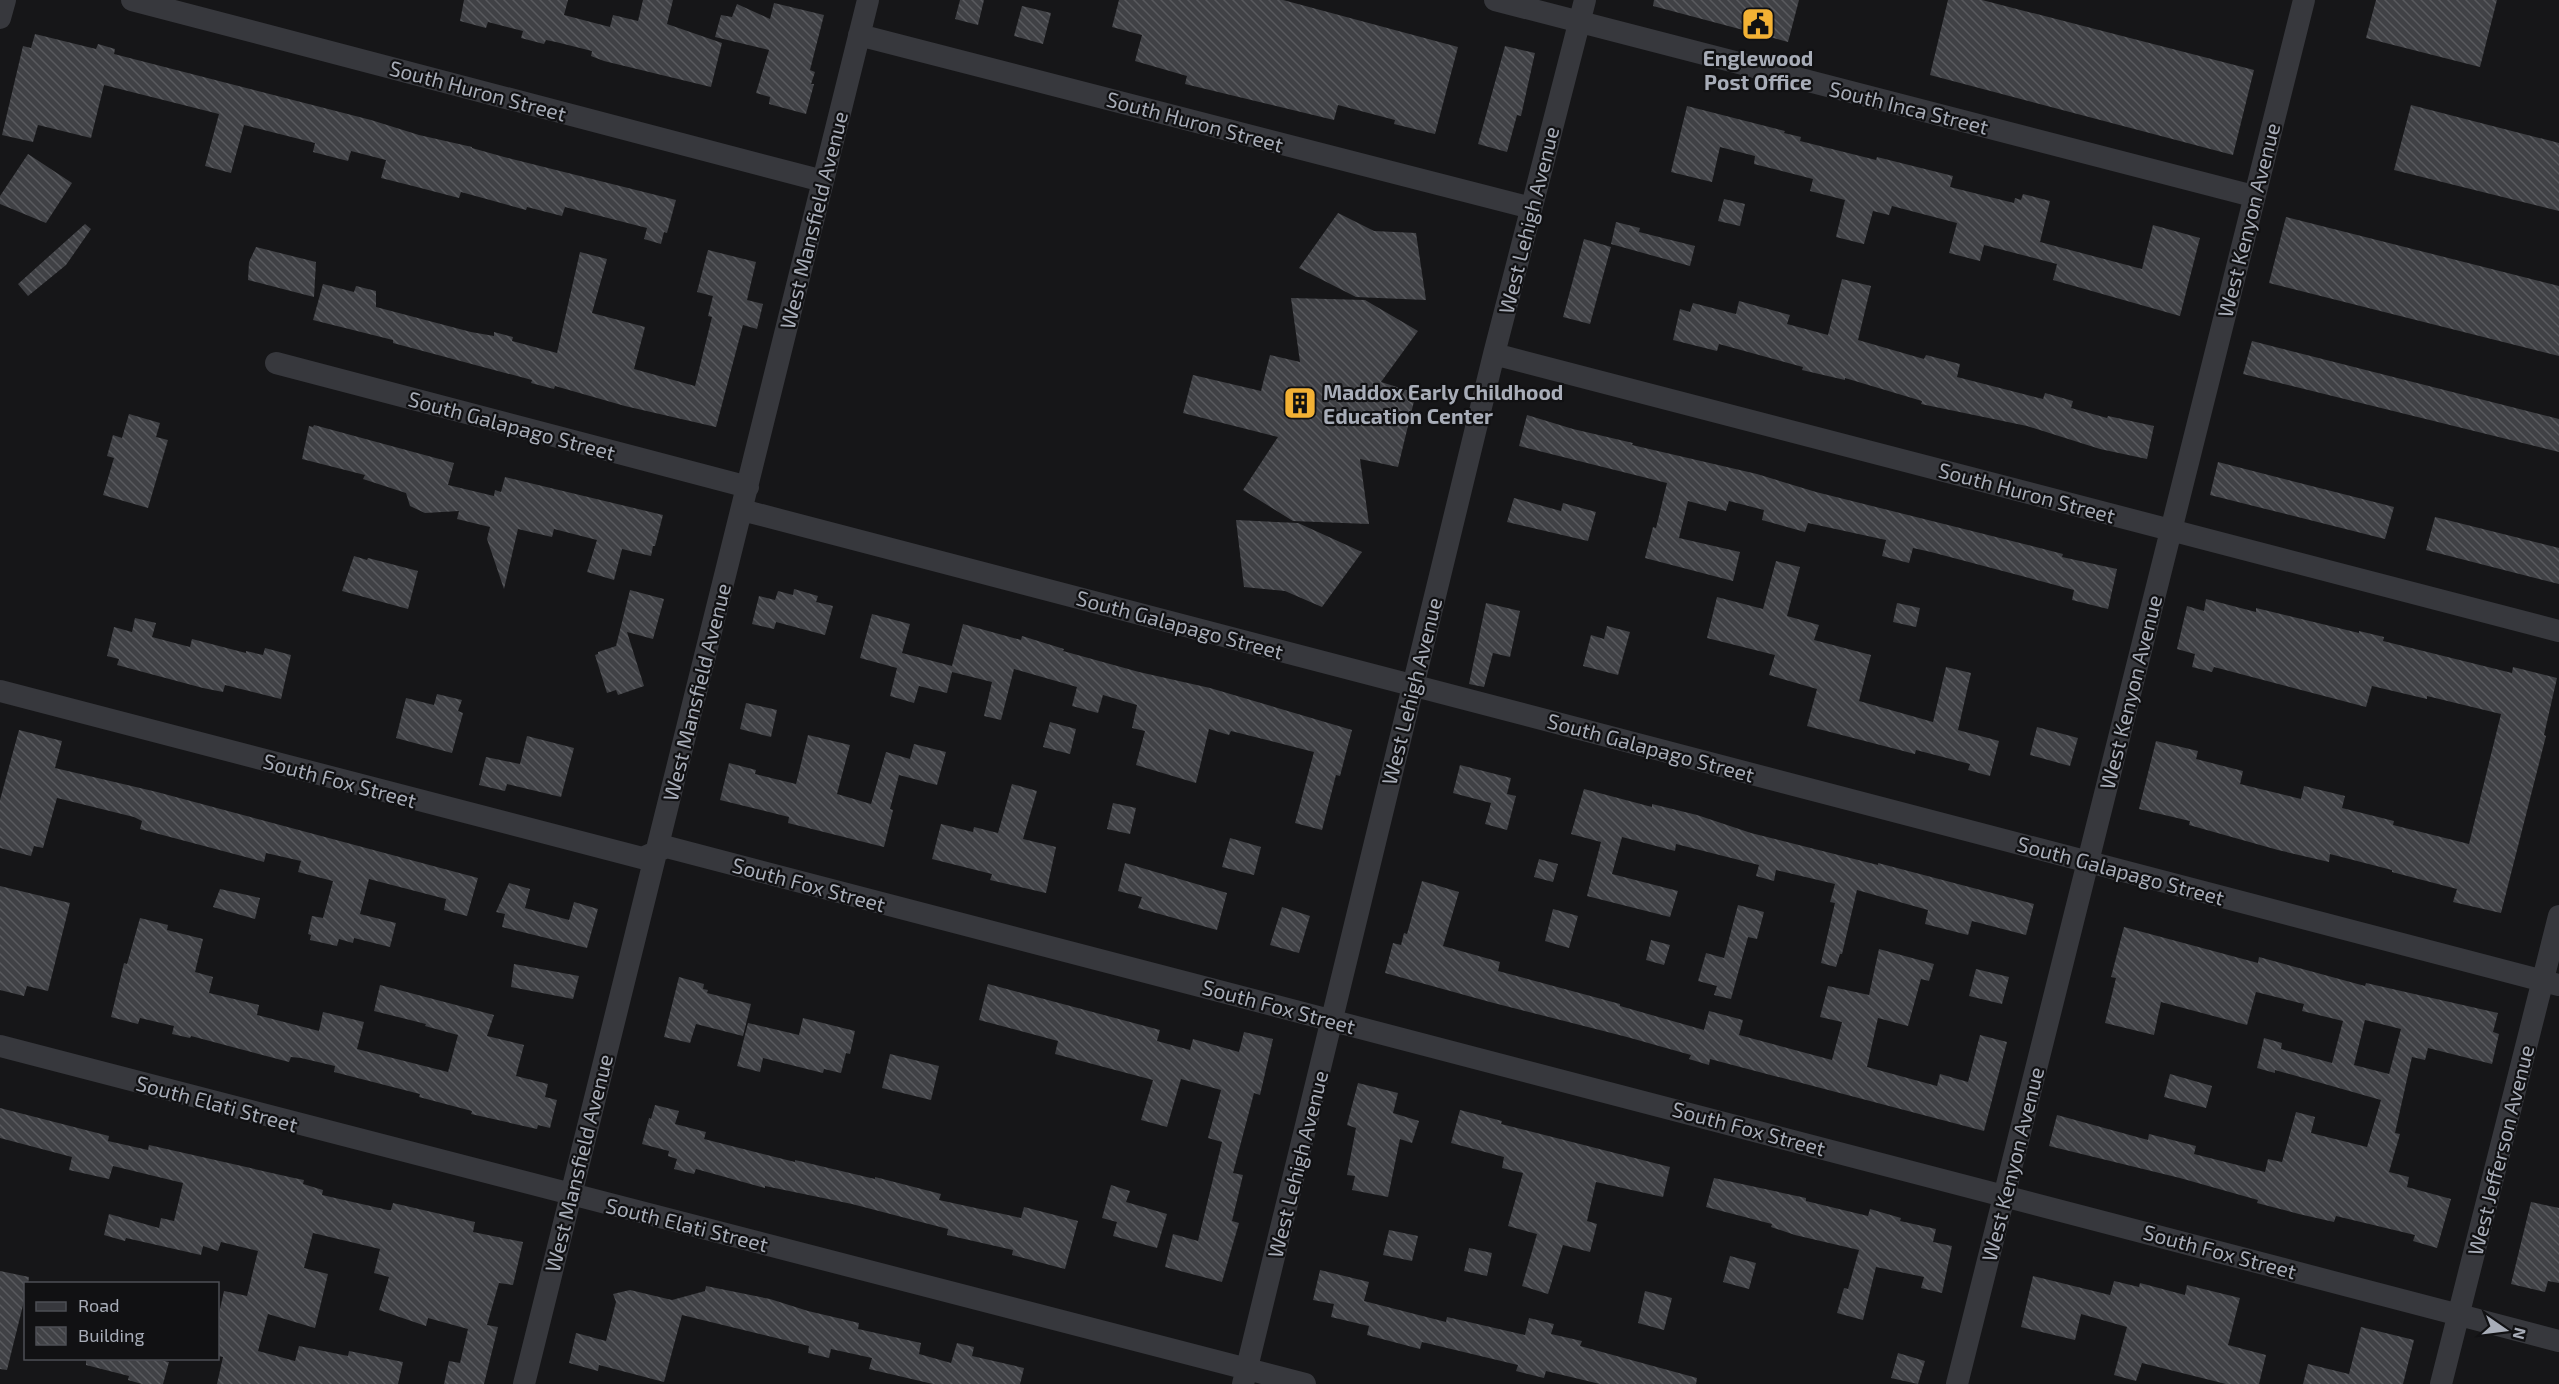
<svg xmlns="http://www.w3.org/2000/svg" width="2559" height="1384" font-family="'Exo 2',sans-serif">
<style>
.building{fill:url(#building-back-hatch);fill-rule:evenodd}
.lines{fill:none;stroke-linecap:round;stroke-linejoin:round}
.minor{stroke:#37383d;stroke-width:22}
.labels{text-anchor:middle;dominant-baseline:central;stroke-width:4.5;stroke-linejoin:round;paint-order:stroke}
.poi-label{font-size:21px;font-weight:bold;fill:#a8adb8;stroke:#111113}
.street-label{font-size:21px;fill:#a8adb8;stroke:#111113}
</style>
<defs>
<pattern id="building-back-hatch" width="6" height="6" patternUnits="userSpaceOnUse" patternTransform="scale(1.5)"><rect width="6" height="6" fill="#404145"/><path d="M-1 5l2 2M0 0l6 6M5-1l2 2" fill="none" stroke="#595a5e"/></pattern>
</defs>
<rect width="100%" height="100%" fill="#161618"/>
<path class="building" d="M464,0h104l-4,15 46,12 3,-12 25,6 5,-21h30l-6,24 55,19 -11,44 -107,-26 -13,-5 1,-5 -36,-9 -10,-2 -2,4 -23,-6 2,-7 -35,-9 -2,6 -26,-7z
M960,0h24l-6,25 -23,-6z
M1119,0h164l175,47 -23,87 -41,-10 1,-4 -57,-15 -4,15 -149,-36 2,-8 -52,-15 7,-26 -30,-8z
M1654,0h145l-11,42 -135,-36z
M1948,0h34l272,70 -21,85 -303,-80z
M2376,0h121l-17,67 -114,-29z
M774,3l50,12 -14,55 5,2 -4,12h3l-8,30 -37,-10 1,-7 -14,-4 13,-43 -54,-13 6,-22 11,2 5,-13 33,15z
M1022,6l29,7 -8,31 -29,-8z
M35,34l61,15 2,-5 17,5 -1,5 257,66 48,15 53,12v1l32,9 172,43 -9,33 -3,-1 -3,12 -17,-5 3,-11 -82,-21 -3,9 -35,-9 -1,3 -65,-18 -2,6 -46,-12 -32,-8 5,-18 -35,-9 -3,10 -35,-9 2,-9 -71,-18 -13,48 -26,-7 14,-52 -115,-29 -13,53 -53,-13 -5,17 -31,-7 21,-89 8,2z
M1505,46l30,7 -14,63 -4,-1 -10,37 -29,-8z
M2411,105l148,38v68l-165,-41z
M1687,106l98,25 -1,2 17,4 -1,4 76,19 1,-3 76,19 -3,11 64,16 1,-5 6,2 2,-6 27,7 -10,41 102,27 11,-44 47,13 -20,78 -127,-36 4,-16 -73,-19 -4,16 -31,-8 8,-30 -65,-17 -3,9 -16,-4 -9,33 -28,-7 9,-37 -35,-9 3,-12 -59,-15 1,-8 -35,-9 -8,35 -41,-10z
M28,154l44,29 -26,40 -46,-19v-8z
M1724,199l21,5 -5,22 -22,-5z
M1338,213l36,18 42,2 10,67 -70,-3 -57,-29z
M2286,217l273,69v70l-290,-73z
M1616,222l24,6 -1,4 56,14 -5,20 -79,-22z
M85,224l6,5 -25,36 -38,31 -10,-12z
M1584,239l27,8 -21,77 -27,-7z
M256,247l60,15 -2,35 -66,-17 1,-18z
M708,250l48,12 -9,38 16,4 -6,25 -14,-4 -27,102 -91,-21 -70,-20 -1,3 -23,-6 1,-3 -139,-37v-3l-80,-20 10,-36 31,8 2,-6 20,5v16l95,25 23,4v-4l19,5 -1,4 45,12 23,-101 27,7 -15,54 53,14 -11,42 61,17 17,-69 -4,-1 5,-20 -16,-4z
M1842,279l29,7 -13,54 66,19 2,-4 34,9 -3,13 86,22 2,-6 28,8 -2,7 36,10 1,-2 46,10 -7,33 -47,-10 -73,-23 -106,-22 1,-3 -77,-23v2l-43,-10 1,-3 -84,-23 -2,7 -44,-11 7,-31 10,3 3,-9 43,11 3,-13 51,14 -3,9 41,11z
M1291,298l74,2 53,31 -37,51 35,11 -18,74 -38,-8 9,65 -76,-3 -50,-31 35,-53 -95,-24 10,-38 68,16 9,-36 30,7z
M2252,341l307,78v33l-316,-78z
M129,414l31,9 -4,14 12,3 -20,68 -45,-13 11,-37 -7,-2 6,-21 9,3z
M1527,415l46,14 60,14 -1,2 125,29 59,18 200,50 47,12 -1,3 55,12 -9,40 -36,-9 2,-10 -143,-38 -18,-4 -4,15 -27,-7 4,-16 -78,-17 -3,9 -43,-12 2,-10 -35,-9 -3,10 -38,-10 -9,37 61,14 -7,29 -88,-23 8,-31 3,1 11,-45 -148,-37z
M314,425l140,38 -6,22 46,11 1,-6 6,2 4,-15 158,38 -8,31h-2l-2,10 -29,-7 -8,31 -27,-8 10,-32 -43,-11 -2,8 -34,-8 -14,60 -17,-50 3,-12 -33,-8 2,-8 -34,2 -15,-7 -4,-13 -43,-14 2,-4 -63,-16 7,-33 4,1z
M2218,462l176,45 -9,32 -175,-44z
M1514,498l47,13 2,-8 33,9 -8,29 -81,-19z
M2435,517l124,31v36l-133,-34z
M1236,520l62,3 64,29 -40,55 -37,-16 -41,-4z
M354,556l13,4 1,-2 50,13 -10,38 -66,-18z
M1776,561l24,6 -13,49 32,9 -5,15 57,15 -12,46 74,21 13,-55 25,6 -13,57 41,11 -9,35 -22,-6 2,-6 -54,-14 -1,4 -108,-28 10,-37 -48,-14 6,-20 -68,-17 10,-41 46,12z
M794,589l24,7 -2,6 17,4 -8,29 -49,-13 -2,7 -22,-5 7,-28 16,4 3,-9 15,4z
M630,590l34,9 -11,40 -26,-7 17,54 -26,9 -2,-5 -9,3 -12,-38 3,-1v-2l18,-6z
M2206,599l50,13v-4l103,25v-2l25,6 -1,4 129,32 1,-6 44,11 -13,57 2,1 -45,177 -48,-11 4,-13 -65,-17v-2l-62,-16 -1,8 -51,-12 -89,-25 1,-4 -51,-12 17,-68 42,10 -2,8 47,12 -3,13 61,15 3,-13 41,10 -3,12 52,13 -1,4 76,19 32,-130 -74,-18v3l-55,-13 -6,21 -152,-40 -2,5 -20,-5 3,-13 -18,-5 10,-43 17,5z
M1486,603l34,8 -10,46 -17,-4 -9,34 -15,-3z
M1897,603l23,5 -4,19 -23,-5z
M872,614l38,10 -8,29 50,13 11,-42 58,16 1,-4 42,13 -1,2 76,21 71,16 142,42 -12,46 -4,-1 -14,55 -27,-7 19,-71 -83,-21 -2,4 -20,-6 -13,54 -60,-18 9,-34 -13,-3 5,-23 -34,-10 -5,18 -26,-7 5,-19 -63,-18 -13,51 -17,-4 8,-34 -40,-10 -5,21 -28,-7 -5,17 -24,-7 7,-28 -37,-10z
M135,618l21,5 -4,14 38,10 2,-8 54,14v-2l17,4 2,-7 26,7 -10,44 -56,-14 -2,7 -20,-4 -86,-23 2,-6 -12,-3 7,-29 18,5z
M1607,626l23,6 -12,43 -35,-9 8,-31 13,4z
M437,694l25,6 -4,11 5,2 -11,40 -56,-15 10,-40 28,7z
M746,703l31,7 -6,27 -31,-8z
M1050,722l26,7 -6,25 -27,-7z
M2037,727l41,11 -8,28 -40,-11z
M19,730l43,11 -7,27 102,24 321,86 -11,38 -23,-6 2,-11 -77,-20 -9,35 36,9 -6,24 -36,-9 -1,5 -14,-4 -2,7 -27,-6 1,-5 -3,-1 4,-18 11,2 10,-37 -35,-9 3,-11 -35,-8 -2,9 -124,-33 2,-8 -8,-4 -77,-19 -14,50 -9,-2 -3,10 -31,-8v-48z
M808,735l42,10 -13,49 34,10 15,-52 24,7 4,-15 32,8 -9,33 -38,-10 -9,34 3,1 -9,37 -96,-24 1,-6 -69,-17 9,-37 27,7 -1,4 41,10z
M527,736l47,12 -13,49 -54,-13 -2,7 -26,-6 7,-28 34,7z
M1460,765l51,13 -4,16 9,2 -9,34 -22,-6 6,-21 -38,-10z
M1012,784l25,7 -14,48 33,8 -10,46 -56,-13 2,-6 -60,-15 9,-35 32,8 1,-5 24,6z
M1584,789l68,18v-3l45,11 54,18 127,32v-2l156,41 -8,31 -54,-14 -4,14 -43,-11 3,-14 -71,-20 -15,64h-2l-4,13 -15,-4 14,-60 -5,-1 5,-18 -59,-14 -2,11 -18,-5 3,-11 -83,-21 -1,7 -53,-14 -10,37 66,17 -8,26 -83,-21 14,-54 -30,-8z
M1113,803l23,5 -6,26 -23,-5z
M1230,838l31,9 -7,28 -32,-8z
M1539,859l19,5 -5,18 -19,-5z
M1125,863l102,30 -10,37 -79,-22 4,-11 -24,-6z
M1422,881l37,11 -16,54 57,16 -2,9 122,33v2l84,24 5,-19 34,9 -4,15 93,25 10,-38 -22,-5 8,-31 41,9 10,-46 55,15 -5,17 -8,-2 -13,47 -30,-8 -11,49 70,19 3,-12 28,8 12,-47 27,7 -23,89 -274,-72 -1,6 -20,-6 2,-4 -64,-18 -137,-35 -105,-29 8,-30 8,2 3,-12 3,1z
M509,883l21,6 -5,19 44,12 5,-18 24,7 -11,39 -85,-21 3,-13 -9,-2z
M0,886l70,17 -22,88 -21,-5 -3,10 -24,-6z
M220,889l40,9 -5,21 -42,-12z
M1738,905l26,7 -7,27 -9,-2 -17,62 -17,-4 3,-9 -19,-5 8,-28 18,5z
M1282,907l28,9 -11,37 -29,-8z
M1553,909l25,7 -9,32 -24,-7z
M140,918l28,7 -1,5 36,9 -8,33 18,5 -4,16 50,12 -2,10 62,16 4,-19 41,10 -7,27 91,23 10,-37 -33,-9 1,-2 -52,-13 6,-26 114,30 -7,21 37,9 -8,31 32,8 -3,13 12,3 -7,28 -12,-3 -1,4 -66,-15 1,-3 -53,-14 1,-3 -86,-22 1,-6 -34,-8 -10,-1 -2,5 -98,-26 -1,2 -18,-4 2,-8 -34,-8 -2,6 -27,-7 13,-54 3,1z
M2124,927l134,36 1,-6 106,29 1,-3 132,30 -5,19 6,2 -7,30 -64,-16 -3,12 -13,-3 -17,76 5,1 -11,38 20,5 -2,10 44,12 -14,49 -24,-7 2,-6 -79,-19 -2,6 -35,-8 -42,-11 1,-3 -78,-22 -131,-32 8,-31 91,25 1,-6 47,12 -2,8 71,18 3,-13 14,3 14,-50 19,5 -4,16 56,14 14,-47 -106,-30v3l-18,-5 7,-30 18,5 -1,6 51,14 11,-42 -41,-10 2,-7 -48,-12 -9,33 -86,-23 -7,33 -49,-12 11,-45 -5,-1zM2365,1020l36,9 -12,45 -35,-9z
M1651,940l19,5 -6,20 -18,-5z
M514,964l65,12 -6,23 -62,-12z
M1976,969l33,8 -7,27 -33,-8z
M679,977l25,7 -1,5 5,1 -1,3 44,11 -8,32 -47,-12 -6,19 -26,-6z
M988,984l172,46 -3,11 33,9 3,-11 46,13 5,-20 29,7 -13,56 -6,-2 -21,80 10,2 -11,46 7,2 -17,59 -57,-15 8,-33 25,7 24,-99 -14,-4 13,-48 -40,-11 -14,48 -26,-7 12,-40 -98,-26 3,-13 -79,-21z
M803,1018l52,13 -5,23 -4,-1 -5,20 -17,-4 -1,4 -60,-15 -3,14 -23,-6 11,-43 51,12z
M890,1054l49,12 -8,34 -49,-12z
M2170,1074l42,12 -6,22 -42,-11z
M1358,1083l40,10 -5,20 26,8 -7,22 -12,-4 -12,58 -36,-7 3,-14 -8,-1 9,-47 -9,-3z
M655,1105l24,6 -4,13 31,8 -2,7 91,23v-2l80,19v-2l66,17 -2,6 82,18 3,-11 54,14 -13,48 -53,-14 1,-5 -66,-15 1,-6 -96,-25 -87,-18v2l-69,-19 -2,5 -20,-5 3,-10 -9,-3 1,-5 -27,-7 7,-26 2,1z
M0,1108l109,28 -1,5 40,9 1,-5 145,33 10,2 -1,4 20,6 -1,5 66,15h3l2,-7 82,19 -2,10 50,10 -10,43 -14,-2 -12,42 11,2 -14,57h-40l5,-23 11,2 8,-34 -40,-11 -2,8 -47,-16 10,-33 -15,-4 6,-24 -67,-16 -9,35 24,6 -13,54 -47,-14 -10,37 37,10 4,-15 49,10 1,-5 54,11 -5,22h-181l6,-27 -5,-1v-38l6,-27 23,5 11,-45 -37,-9 -3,9 -15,-5 -2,9 -75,-17 -1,3 -21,-6 5,-21 50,14 2,-10 13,3 9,-38 -70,-17 -4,13 -40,-9 3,-13 -72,-19z
M1460,1110l42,11 -1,3 169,43 -7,30 -67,-15 -9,39 10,3 -7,28 -27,-7 -15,49 -26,-8 15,-52 -29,-8 15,-53 -21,-5 2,-11 -53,-14z
M1714,1178l92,20v3l62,15 2,-7 31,9 -1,3 36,8 -3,13 19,4 -10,47 -21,-5 3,-11 -48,-10 -13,53 -26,-7 7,-25 4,1 11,-39 -64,-15 -24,-8 1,-3 -66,-17z
M1111,1185l19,6 -4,11 41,12 -10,34 -44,-12 4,-14 -15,-4z
M2531,1202l28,6v75l-11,-2 -3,11 -34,-8z
M1389,1230l29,6 -6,25 -29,-6z
M1469,1248l23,5 -5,23 -23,-5z
M1730,1256l26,7 -7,26 -26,-7z
M1320,1270l49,12 -5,19 82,21 1,-5 78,18 4,-17 25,6 -3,10 31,7 -2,5 117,32 -1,6h-96l-54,-13 -2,7 -28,-7 2,-6 -96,-23 -2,7 -53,-14 2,-9 -38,-9 3,-13 -21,-4z
M0,1271l29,6 -1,7h-2v9l-19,77 -7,-1z
M2033,1276l77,19 4,-14 25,6 1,-4 45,12 2,-10 53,13 -12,47 38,10 -7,29h-33l-84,-21 -6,18 -22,-6 13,-48 -46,-13 -6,26 -54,-13z
M706,1286l64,13 38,12 51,12 -1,6 63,14 -2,11 32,9 6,-20 17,4 -2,9 52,12 -4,16h-87l-64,-15 3,-11 -41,-9 -2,9 -21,-5 1,-7 -127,-31 -18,67 -65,-17 -1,6 -29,-8 7,-30 30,8 10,-39 -3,-8 17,-4 42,10 33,-9z
M1645,1291l27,7 -8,32 -26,-7z
M2361,1327l53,13 -11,44h-100l5,-20 41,10z
M1898,1353l27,8 -7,23 -27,-6z
M86,1359h70l13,3 -6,22h-21l-14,-4 1,-4 -43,-11z"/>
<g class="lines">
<path class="minor" d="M132,0l691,181
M1495,0l758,196
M0,18l5,-18
M859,35l672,173
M1494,354l1065,277
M276,363l472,124
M742,510l1817,475
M0,691l642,167 25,-11 1892,494
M0,1046l1305,338
M524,1384l344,-1384
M1243,1384l251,-1030 91,-354
M1957,1384l347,-1384
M2441,1384l118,-468"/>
</g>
<defs>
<g id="civic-square" transform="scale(1.725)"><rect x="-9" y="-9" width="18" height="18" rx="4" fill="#f2b134" stroke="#111113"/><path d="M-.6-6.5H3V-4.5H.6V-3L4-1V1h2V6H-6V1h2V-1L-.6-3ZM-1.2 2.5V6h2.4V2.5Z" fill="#111"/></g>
<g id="building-square" transform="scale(1.725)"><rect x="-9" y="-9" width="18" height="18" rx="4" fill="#f2b134" stroke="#111113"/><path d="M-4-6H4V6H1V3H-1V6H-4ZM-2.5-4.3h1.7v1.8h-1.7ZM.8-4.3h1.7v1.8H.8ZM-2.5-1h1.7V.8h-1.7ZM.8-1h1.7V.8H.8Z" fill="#111"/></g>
</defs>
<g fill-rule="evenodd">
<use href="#civic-square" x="1758" y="24"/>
<use href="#building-square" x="1300" y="403"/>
</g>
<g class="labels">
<g class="poi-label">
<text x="1758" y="57">Englewood<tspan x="1758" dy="24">Post Office</tspan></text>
<text x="1323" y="391" text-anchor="start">Maddox Early Childhood<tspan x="1323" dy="24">Education Center</tspan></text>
</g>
<g class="street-label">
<text transform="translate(478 90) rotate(15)">South Huron Street</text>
<text transform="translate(1909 107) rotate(14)">South Inca Street</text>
<text transform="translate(1195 121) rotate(15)">South Huron Street</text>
<text transform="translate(813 220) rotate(-76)">West Mansfield Avenue</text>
<text transform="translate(1528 220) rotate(-76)">West Lehigh Avenue</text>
<text transform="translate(2248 220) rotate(-76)">West Kenyon Avenue</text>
<text transform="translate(512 425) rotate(15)">South Galapago Street</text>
<text transform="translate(2027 492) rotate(15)">South Huron Street</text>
<text transform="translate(1180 624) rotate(15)">South Galapago Street</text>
<text transform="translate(1411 691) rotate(-76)">West Lehigh Avenue</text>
<text transform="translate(696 692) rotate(-76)">West Mansfield Avenue</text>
<text transform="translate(2130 692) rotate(-76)">West Kenyon Avenue</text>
<text transform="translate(1651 747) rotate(15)">South Galapago Street</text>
<text transform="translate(340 780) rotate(15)">South Fox Street</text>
<text transform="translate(2121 870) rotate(15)">South Galapago Street</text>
<text transform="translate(809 884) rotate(15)">South Fox Street</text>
<text transform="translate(1279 1006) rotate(15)">South Fox Street</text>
<text transform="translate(217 1103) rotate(15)">South Elati Street</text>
<text transform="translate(1749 1128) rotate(15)">South Fox Street</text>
<text transform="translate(2500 1150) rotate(-76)">West Jefferson Avenue</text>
<text transform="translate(578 1163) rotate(-76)">West Mansfield Avenue</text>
<text transform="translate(1297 1164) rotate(-76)">West Lehigh Avenue</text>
<text transform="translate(2012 1164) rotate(-76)">West Kenyon Avenue</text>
<text transform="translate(687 1224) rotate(14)">South Elati Street</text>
<text transform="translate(2220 1251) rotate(15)">South Fox Street</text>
</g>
</g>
<rect x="24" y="1282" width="195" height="78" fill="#111113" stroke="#4d4f55" stroke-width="1.5"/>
<rect x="36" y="1302" width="30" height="9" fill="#37383d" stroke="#4d4f55" stroke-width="1.5"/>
<text x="78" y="1312" font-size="18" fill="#a8adb8">Road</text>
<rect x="36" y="1327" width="30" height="18" fill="url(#building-back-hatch)" stroke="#4d4f55" stroke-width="1.5"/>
<text x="78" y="1342" font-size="18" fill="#a8adb8">Building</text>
<g transform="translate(2505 1330) rotate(104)" stroke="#111113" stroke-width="4.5" paint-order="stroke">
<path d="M0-4.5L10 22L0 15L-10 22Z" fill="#a8adb8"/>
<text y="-9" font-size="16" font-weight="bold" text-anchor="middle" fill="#a8adb8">N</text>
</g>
</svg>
